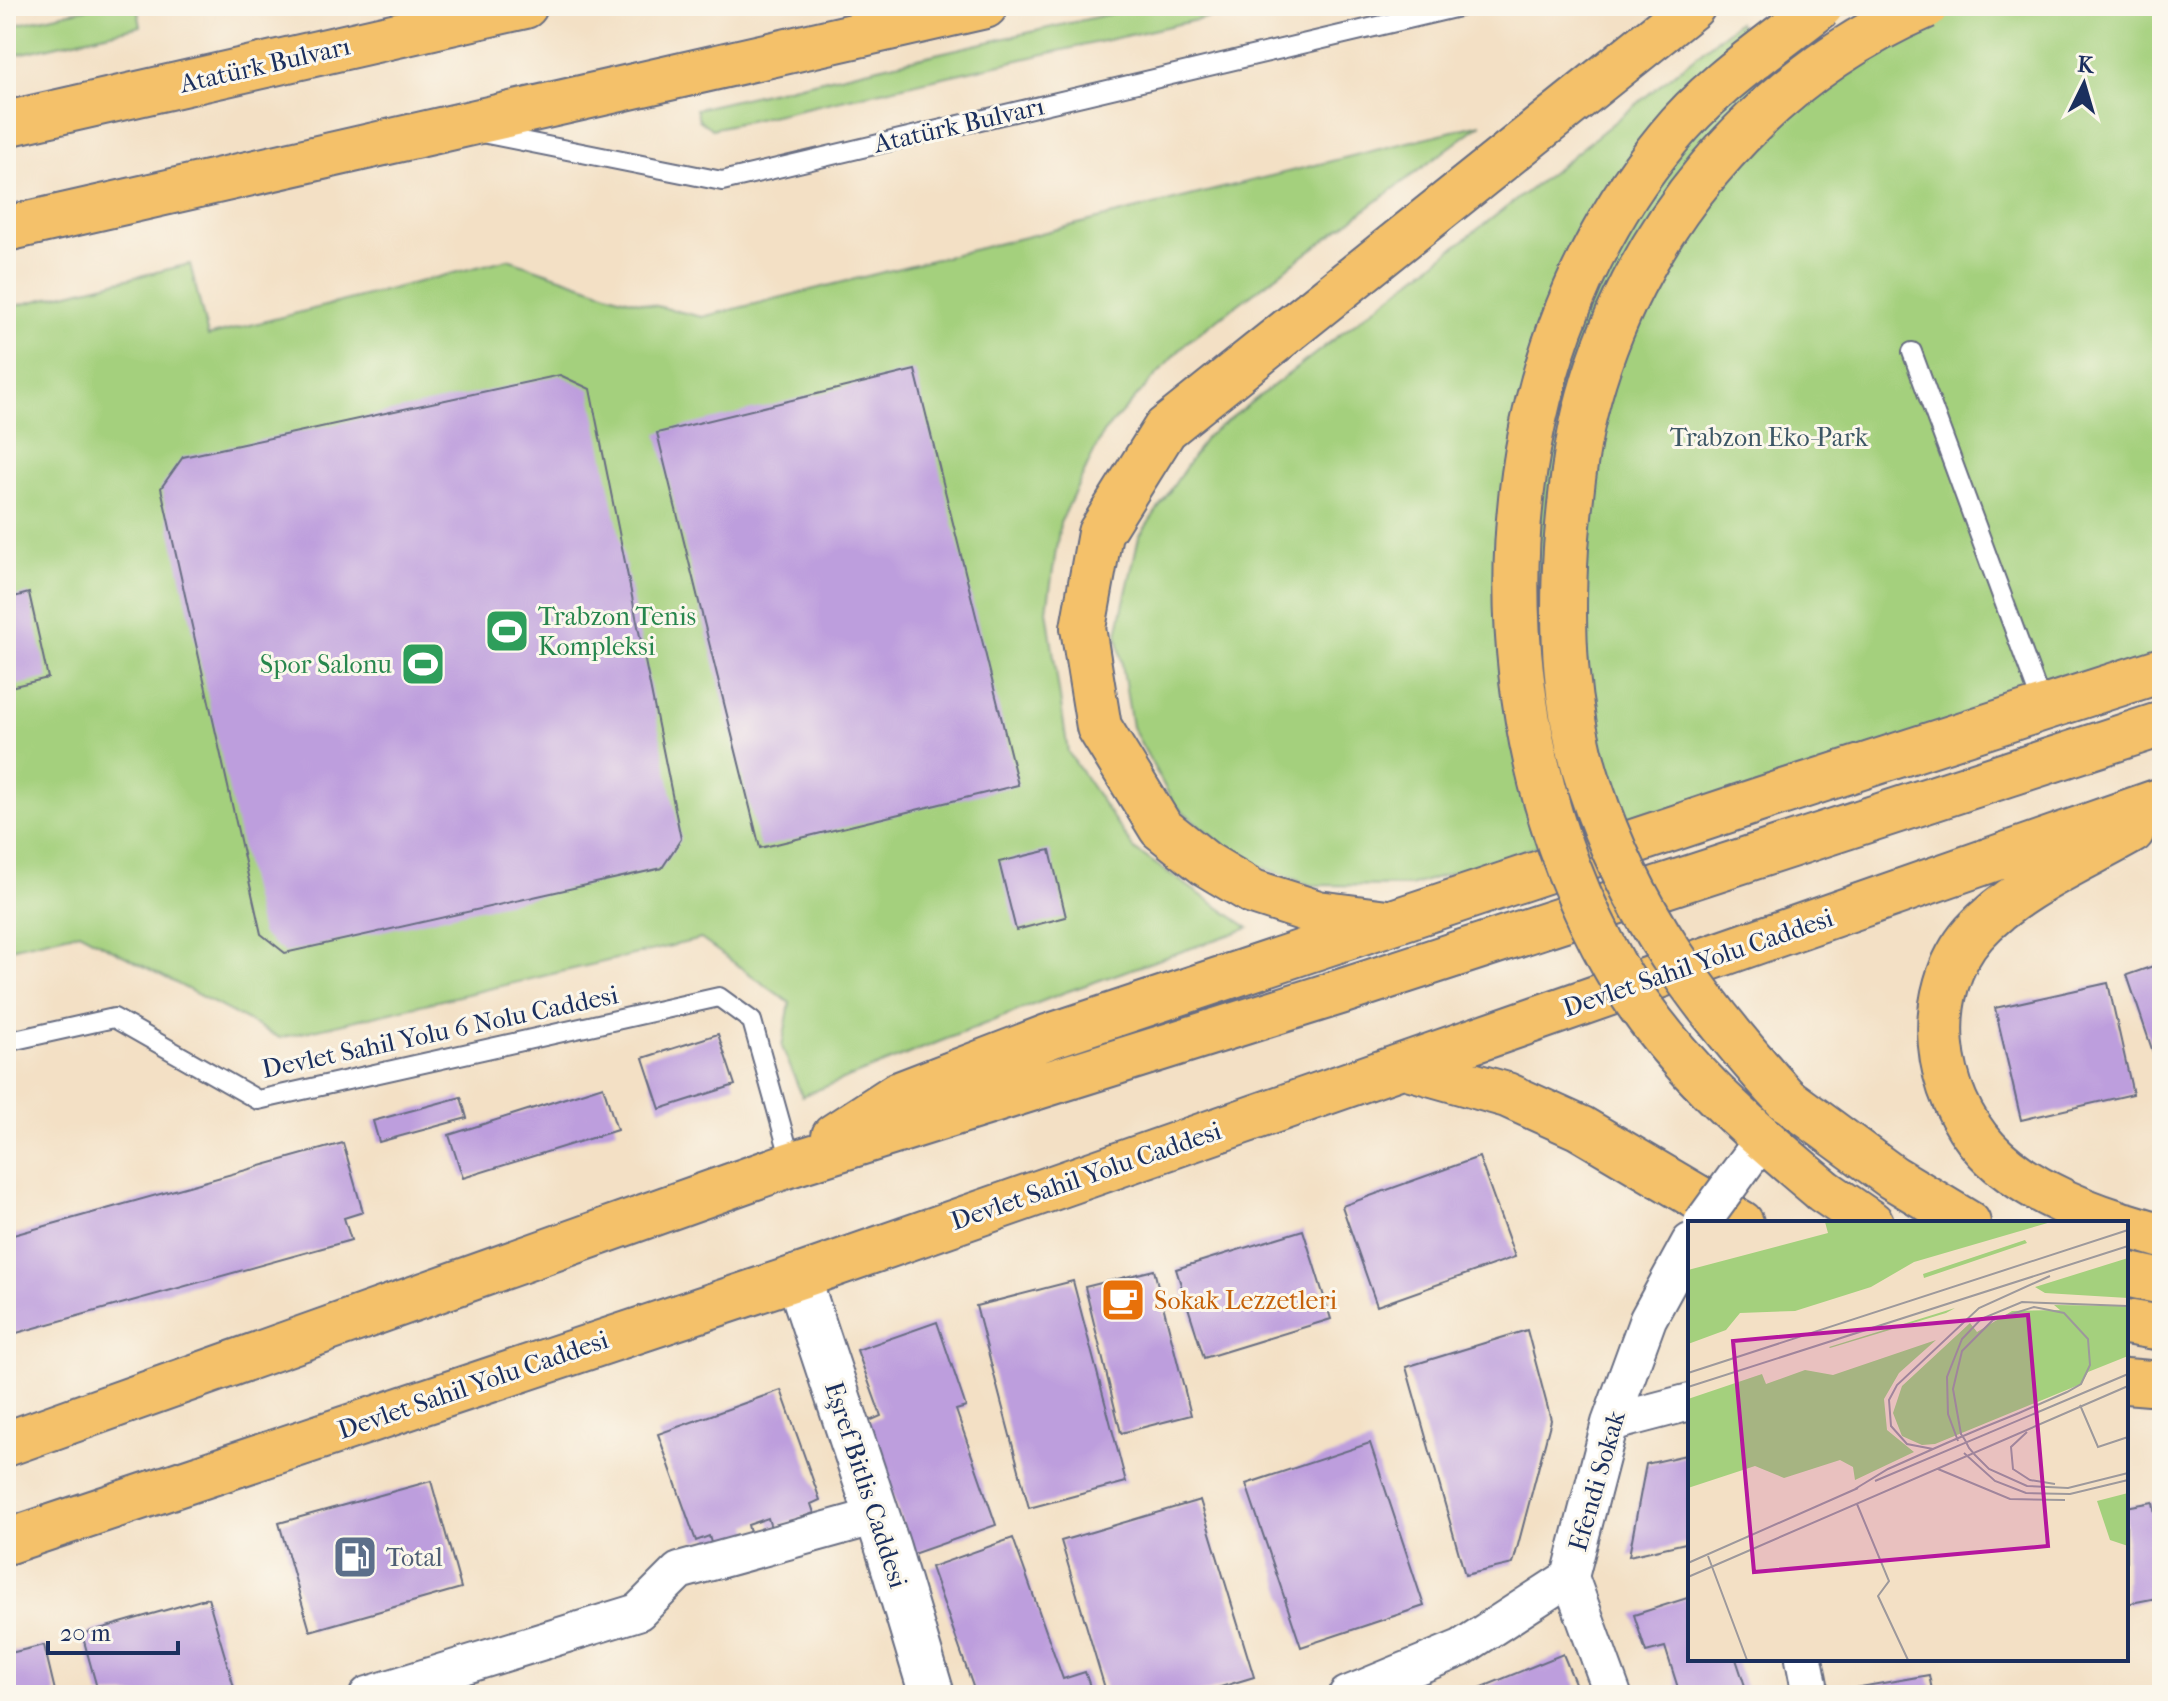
<svg xmlns="http://www.w3.org/2000/svg" width="2168" height="1701" font-family="'IM FELL French Canon',serif">
<style>
.green{fill:#a4d07d;stroke:#60806e;stroke-width:2}
.building{fill:#bd9edd}
.lines{fill:none;stroke-linecap:round;stroke-linejoin:round}
.service-casing{stroke:#676d82;stroke-width:22}
.minor-casing{stroke:#676d82;stroke-width:40}
.tertiary-casing{stroke:#676d82;stroke-width:48}
.primary-casing{stroke:#676d82;stroke-width:48}
.trunk-casing{stroke:#676d82;stroke-width:48}
.service{stroke:#fff;stroke-width:18}
.minor{stroke:#fff;stroke-width:36}
.tertiary{stroke:#fff;stroke-width:44}
.primary{stroke:#f4c16a;stroke-width:44}
.trunk{stroke:#f4c16a;stroke-width:44}
.minor-bridge-casing{stroke:#676d82;stroke-width:40;stroke-linecap:butt}
.primary-bridge-casing{stroke:#676d82;stroke-width:48;stroke-linecap:butt}
.minor-bridge{stroke:#fff;stroke-width:36}
.primary-bridge{stroke:#f4c16a;stroke-width:44}
.labels{text-anchor:middle;dominant-baseline:central;stroke-width:6;stroke-linejoin:round;paint-order:stroke}
.street-label{font-size:26px;fill:#1b2f5e;stroke:#fbf7ec}
.park-label{font-size:26px;fill:#3d5766;stroke:#fbf7ec}
.leisure-label{font-size:26px;fill:#27864d;stroke:#fbf7ec;text-anchor:start}
.food-label{font-size:26px;fill:#c56008;stroke:#fbf7ec;text-anchor:start}
.service-label{font-size:26px;fill:#4e5e75;stroke:#fbf7ec;text-anchor:start}
.inset-road{fill:none;stroke:#9d999c;stroke-width:2}
.view{fill:#b5179e;fill-opacity:0.15;stroke:#b5179e;stroke-width:4}
.inset-edge{fill:none;stroke:#1b2f5e;stroke-width:4}
</style>
<rect width="100%" height="100%" fill="#fbf7ec"/>
<filter id="ink" filterUnits="userSpaceOnUse"><feTurbulence type="fractalNoise" baseFrequency=".0125" numOctaves="2"/><feDisplacementMap in="SourceGraphic" scale="16" xChannelSelector="R" yChannelSelector="G"/><feConvolveMatrix kernelMatrix="1 2 1 2 8 2 1 2 1" color-interpolation-filters="sRGB"/></filter>
<filter id="wash" filterUnits="userSpaceOnUse"><feTurbulence type="fractalNoise" baseFrequency=".006" numOctaves="4" result="noise"/><feDisplacementMap in="SourceGraphic" scale="32" xChannelSelector="R" yChannelSelector="G"/><feGaussianBlur stdDeviation="1.8" result="paint"/><feColorMatrix in="noise" values="0 0 0 0 0 0 0 0 0 0 0 0 0 0 0 0 0 1.4 0 .05"/><feComposite in="paint" operator="in"/></filter>
<g filter="url(#wash)">
<rect width="100%" height="100%" fill="#f3e0c5"/>
<path class="green" d="M97,6h40l4,20 -135,31v-30z
M1144,6h115l-547,123 -13,-9 -3,-11z
M1926,6h236v664l-403,130 -138,20 -211,66 -100,-1 -72,-27 -64,-54 -42,-77 -15,-94 22,-96 67,-100 344,-263 188,-152 47,73z
M1481,124l-294,218 -84,91 -43,90 -13,87 21,142 66,97 115,79 -186,65 -261,103 -20,-49 8,-44 -89,-64 -421,99 -201,-106 -73,17v-641l184,-44 18,72 300,-77 111,38 83,20z"/>
<g id="blocks">
<path class="building" d="M915,370l103,415 -258,63 -103,-415z
M560,375l30,14 91,450 -19,29 -377,85 -24,-19 -100,-446 22,-31z
M29,593l19,85 -42,10v-89z
M1050,850l16,67 -50,13 -17,-68z
M2162,963v113h-1l-34,-101z
M2108,983l25,111 -112,26 -26,-112z
M718,1034l17,51 -75,24 -17,-51z
M603,1086l14,44 -154,48 -14,-43z
M461,1097l6,21 -88,24 -6,-21z
M343,1143l20,69 -19,6 7,22 -345,96v-99z
M1479,1157l36,100 -138,49 -35,-100z
M1303,1230l28,89 -127,39 -28,-89z
M1154,1270l37,145 -70,18 -36,-146z
M1073,1281l53,201 -97,26 -53,-202z
M937,1322l29,85 -10,3 40,115 -83,29 -46,-132 14,-6 -24,-66z
M1527,1330l24,90 -38,144 -48,11 -59,-208z
M781,1390l39,110 -9,4 3,9 -43,15 -3,-10 -20,7 2,8 -38,13 -3,-10 -13,5 -38,-107z
M1370,1443l54,163 -123,41 -55,-163z
M1690,1454v88l-61,14 17,-92z
M431,1481l30,107 -151,43 -31,-108z
M1200,1500l54,177 -60,18h-87l-46,-154z
M2153,1502l9,51v44l-36,7v-97z
M1013,1538l50,141 22,-7 8,23h-117l-45,-128z
M1690,1597v62h46l12,36h-78l9,-4 -14,-44 -19,5 -12,-37z
M208,1598l28,96 -137,1 -17,-61z
M44,1645l12,50h-50v-41z
M1563,1654l17,41h-117z
M1929,1675l4,20h-90v-5z"/>
</g>
</g>
<g filter="url(#ink)">
<use href="#blocks" fill-opacity="0" stroke="#676d82" stroke-width="2"/>
<g class="lines">
<g class="service-casing">
<path id="service" d="M482,133l240,48 741,-175
M1912,352l132,358
M6,1042l108,-24 144,82 461,-103 33,24 40,143"/>
</g>
<g class="minor-casing">
<path id="minor" d="M1610,1423l80,-21
M1570,1577l43,118
M1804,1659l7,36
M368,1695l270,-83 41,-41 198,-55
M1347,1695l114,-47 109,-71 40,-154 38,-104 42,-77"/>
</g>
<g class="tertiary-casing">
<path id="tertiary" d="M798,1277l90,271 44,147"/>
</g>
<g class="primary-casing">
<path id="primary" d="M1404,1066l103,29 73,33 161,95
M1786,1099l106,78 76,46
M834,1136l63,-41 153,-59 709,-236 403,-130
M1824,1191l47,32
M2119,1223c-45,-14 -99,-38 -132,-73 -53,-56 -66,-156 -13,-217 40,-45 106,-72 158,-102
M2126,1225l36,11
M2126,1274l36,8
M2126,1322l36,6
M2126,1381l36,3
M6,1444l786,-280 548,-172 822,-268
M6,1542l792,-265 1364,-477"/>
</g>
<g class="trunk-casing">
<path id="trunk" d="M6,124l519,-118
M6,229l979,-223
M1387,922l-69,-9 -65,-21 -47,-28 -45,-36 -62,-101 -16,-99 17,-95 65,-104 528,-423"/>
</g>
<use href="#service" class="service"/>
<use href="#minor" class="minor"/>
<use href="#tertiary" class="tertiary"/>
<use href="#primary" class="primary"/>
<use href="#trunk" class="trunk"/>
<g class="minor-bridge-casing">
<path id="minor-bridge" d="M1702,1223l61,-84"/>
</g>
<g class="primary-bridge-casing">
<path id="primary-bridge" d="M1821,6c-52,41 -111,80 -153,132 -188,228 -196,577 -53,829 51,90 131,159 209,224
M1786,1099c-87,-96 -155,-187 -196,-312 -26,-77 -29,-159 -24,-239 4,-45 8,-91 19,-136 44,-178 172,-333 341,-406"/>
</g>
<use href="#minor-bridge" class="minor-bridge"/>
<use href="#primary-bridge" class="primary-bridge"/>
</g>
</g>
<defs>
<g id="stadium-square" transform="scale(2.3)"><rect x="-9" y="-9" width="18" height="18" rx="4" fill="#2e9e5b" stroke="#fbf7ec"/><path d="M0-5a6.5 5 0 1 0 0 10a6.5 5 0 1 0 0-10ZM-3.5-1.8h7v3.6h-7Z" fill="#fff"/></g>
<g id="cafe-square" transform="scale(2.3)"><rect x="-9" y="-9" width="18" height="18" rx="4" fill="#e8710a" stroke="#fbf7ec"/><path d="M-5.5-4.5H6V0H3Q3 3.5 0 3.5H-2.5Q-5.5 3.5-5.5 0ZM3-3.2v2h1.7v-2ZM-6 4.5H4V6H-6Z" fill="#fff"/></g>
<g id="fuel-square" transform="scale(2.3)"><rect x="-9" y="-9" width="18" height="18" rx="4" fill="#5c6f8a" stroke="#fbf7ec"/><path d="M-5.5-6h7V0h2V4h1.3V-2.5L3-4.5l.8-.8L6-3V5H2.5V1h-1V6h-7ZM-4.2-4.7v3.2H.2V-4.7Z" fill="#fff"/></g>
</defs>
<g fill-rule="evenodd">
<use href="#stadium-square" x="507" y="631"/>
<use href="#stadium-square" x="423" y="664"/>
<use href="#cafe-square" x="1123" y="1300"/>
<use href="#fuel-square" x="355" y="1557"/>
</g>
<g class="labels">
<g class="street-label">
<text transform="translate(265 65) rotate(-13)">Atatürk Bulvarı</text>
<text transform="translate(959 125) rotate(-13)">Atatürk Bulvarı</text>
<text transform="translate(1698 963) rotate(-19)">Devlet Sahil Yolu Caddesi</text>
<text transform="translate(440 1032) rotate(-12)">Devlet Sahil Yolu 6 Nolu Caddesi</text>
<text transform="translate(1086 1176) rotate(-19)">Devlet Sahil Yolu Caddesi</text>
<text transform="translate(473 1385) rotate(-19)">Devlet Sahil Yolu Caddesi</text>
<text transform="translate(1597 1481) rotate(-74)">Efendi Sokak</text>
<text transform="translate(866 1485) rotate(72)">Eşref Bitlis Caddesi</text>
</g>
<g class="park-label">
<text x="1769" y="437">Trabzon Eko-Park</text>
</g>
<g class="leisure-label">
<text x="538" y="616">Trabzon Tenis<tspan x="538" dy="30">Kompleksi</tspan></text>
<text x="392" y="664" text-anchor="end">Spor Salonu</text>
</g>
<g class="food-label">
<text x="1154" y="1300">Sokak Lezzetleri</text>
</g>
<g class="service-label">
<text x="386" y="1557">Total</text>
</g>
</g>
<g transform="translate(1688 1221)">
<rect width="440" height="440" fill="#f3e0c5"/>
<path d="M137,1h226l-137,40 -43,25 -76,24 -55,2 -14,17 -38,14v-74l140,-37zM337,19l2,3 -103,35 -1,-4zM440,37v40l-83,-5 -10,-6zM366,84l74,1v50l-40,16 -7,12 -146,60 -13,1 -20,-9 -9,-23 9,-27 68,-63 7,9 35,-21 48,-1zM267,87l-9,5 -116,35 -1,-1zM248,119l-37,33 -15,26 3,31 27,22 -59,28 -2,-13 -13,-7 -56,18 -29,-12 -67,22v-89l74,-25 4,10 39,-14 28,5zM440,272v53l-18,-6 -13,-39z" fill="#a4d07d"/>
<path class="inset-road" d="M0,152l440,-143M0,166l440,-141M392,184l18,42 30,-10M339,211l-16,15 2,22 17,11 25,4M270,220l-10,-27 -1,-37 15,-38 19,-20 41,-17 106,4M245,228l-26,-5 -16,-18 -2,-26 8,-15 82,-77 71,-32M276,232l31,28 31,12 44,1 58,-14M250,248l72,30 55,1M187,260l253,-107M167,268l33,-20 45,-20 16,-7 33,-14 37,-15 48,-21 14,-8 9,-19 -2,-26 -24,-26 -30,-6 -41,13 -31,31 -9,38 8,45 4,6 4,8 6,7 14,14 38,17 41,2 60,-15M169,283l32,77 -11,15 30,64M20,335l39,104M0,342l170,-75M0,356l440,-191"/>
<path class="view" d="M340,94l20,231 -294,26 -21,-231z"/>
<rect width="440" height="440" class="inset-edge"/>
</g>
<rect width="2168" height="1701" fill="none" stroke="#fbf7ec" stroke-width="32"/>
<g transform="translate(2084 84) rotate(5)" stroke="#fbf7ec" stroke-width="6" paint-order="stroke">
<path d="M0-6L14 30L0 20L-14 30Z" fill="#1b2f5e"/>
<text y="-12" font-size="22" font-weight="bold" text-anchor="middle" fill="#1b2f5e">K</text>
</g>
<path d="M48 1641v12h130v-12" fill="none" stroke="#1b2f5e" stroke-width="4"/>
<text x="60" y="1641" font-size="24" fill="#1b2f5e" stroke="#fbf7ec" stroke-width="6" paint-order="stroke">20 m</text>
</svg>
